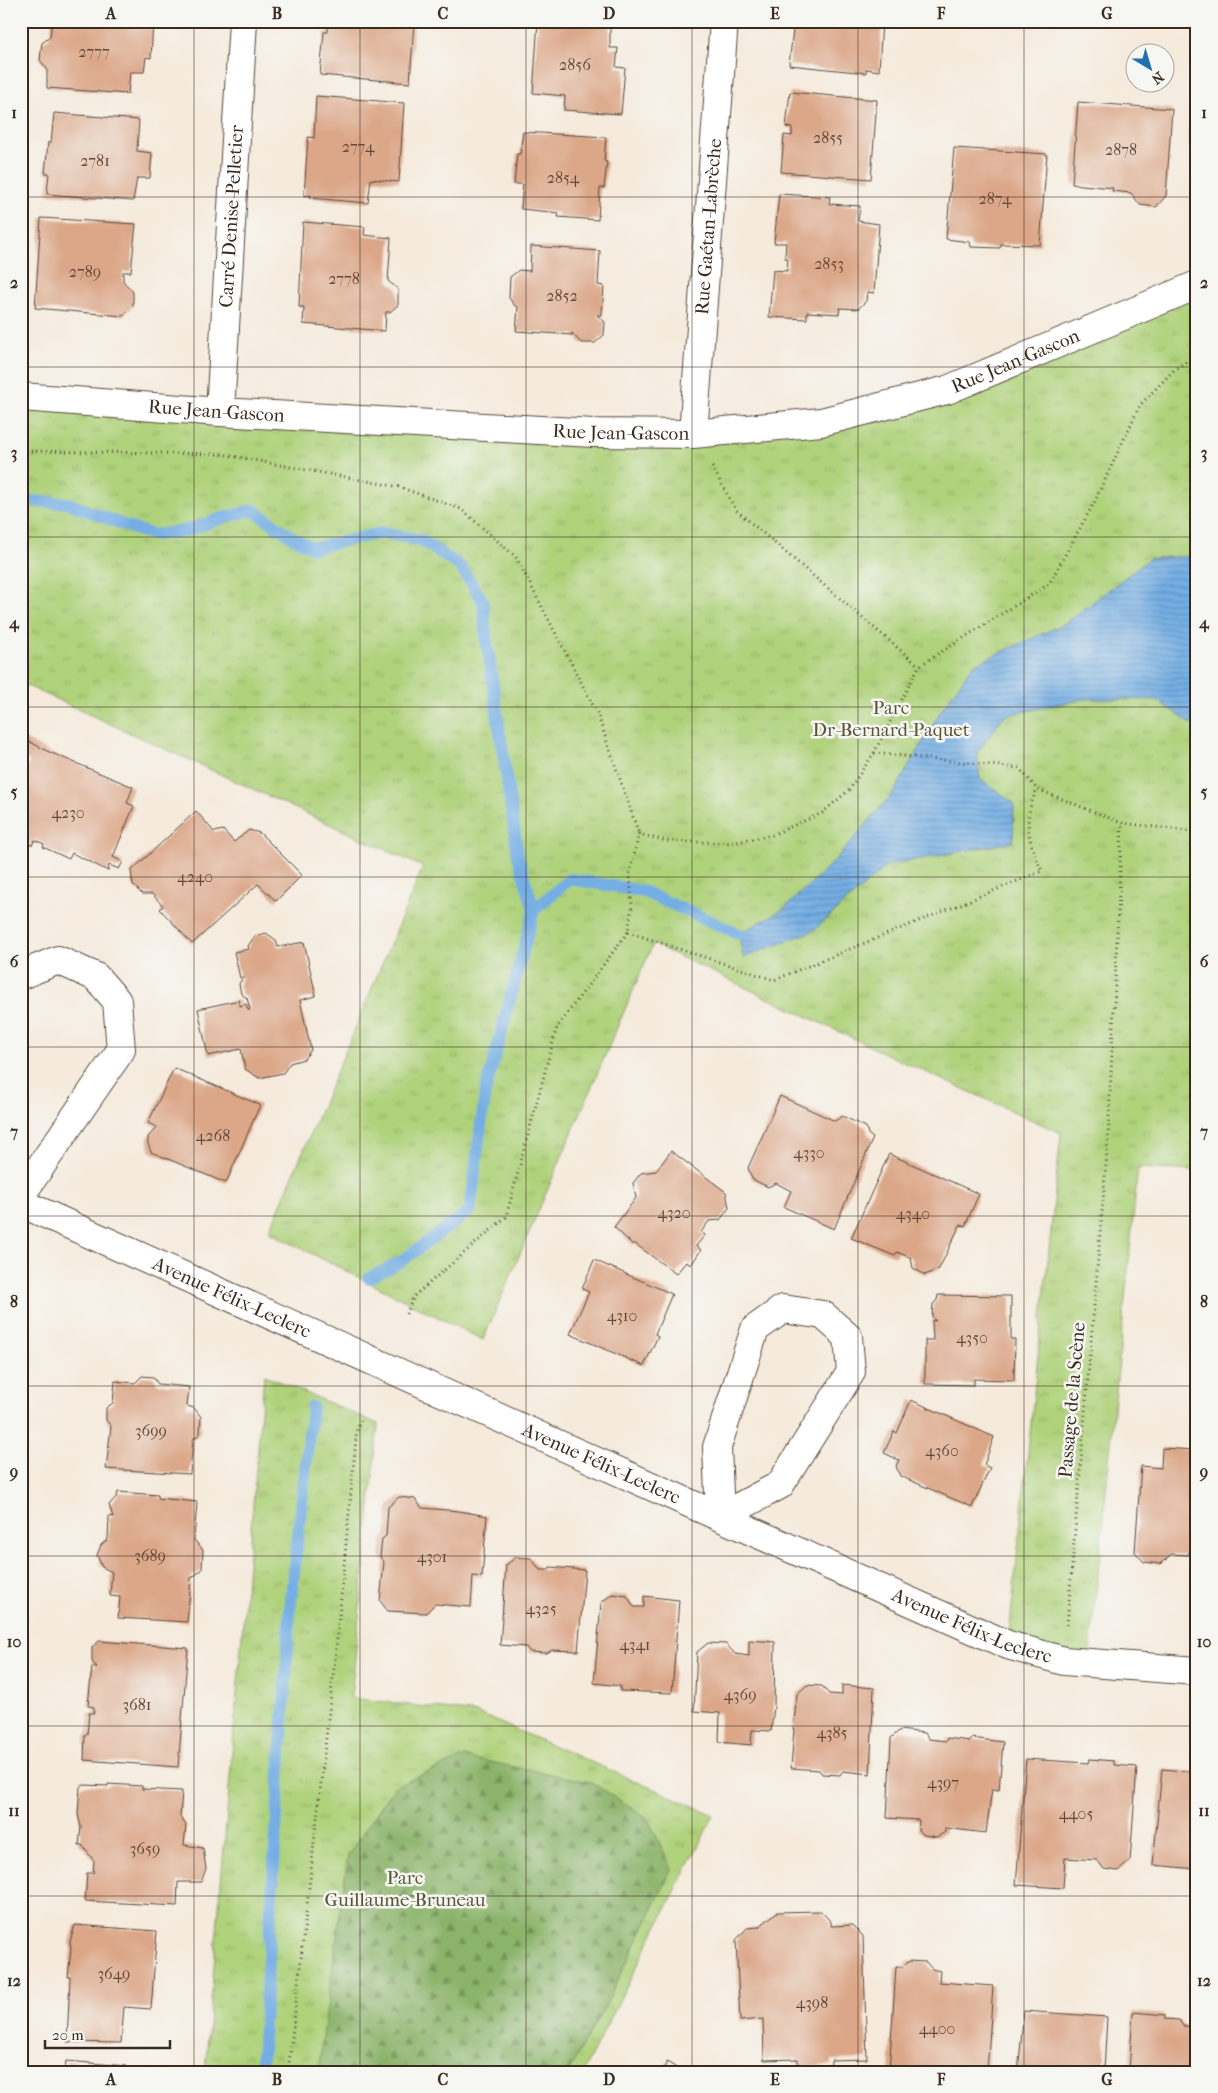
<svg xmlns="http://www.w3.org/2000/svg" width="1218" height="2093" font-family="'IM FELL French Canon',serif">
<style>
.grass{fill:url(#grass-tufts);stroke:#757e4c}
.forest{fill:url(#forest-firs);stroke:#636f44}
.water{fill:url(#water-rules);stroke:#586c81}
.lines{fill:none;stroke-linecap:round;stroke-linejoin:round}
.stream{stroke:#74aee4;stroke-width:12}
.building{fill:#dca789}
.street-casing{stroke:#57473a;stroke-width:30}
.path{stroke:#57473a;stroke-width:3;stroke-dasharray:1 4;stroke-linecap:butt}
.street{stroke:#fff;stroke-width:28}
.grid{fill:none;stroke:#3b2a1e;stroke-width:1;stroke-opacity:0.55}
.labels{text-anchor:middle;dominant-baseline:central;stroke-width:5;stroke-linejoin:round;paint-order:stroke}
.number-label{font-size:16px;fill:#634939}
.street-label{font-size:19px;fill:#3b2a1e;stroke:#f6f6f2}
.park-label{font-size:19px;fill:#585435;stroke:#f6f6f2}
.neatline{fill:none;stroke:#3b2a1e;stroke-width:2}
.grid-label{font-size:16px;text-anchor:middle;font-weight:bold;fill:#3b2a1e}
</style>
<defs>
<pattern id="grass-tufts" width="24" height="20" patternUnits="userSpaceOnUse" patternTransform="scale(1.25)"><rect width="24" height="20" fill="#afd27a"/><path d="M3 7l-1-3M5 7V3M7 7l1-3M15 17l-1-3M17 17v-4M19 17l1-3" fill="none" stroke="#97b469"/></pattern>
<pattern id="forest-firs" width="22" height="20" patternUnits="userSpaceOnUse" patternTransform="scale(1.25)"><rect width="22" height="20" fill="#8bb46a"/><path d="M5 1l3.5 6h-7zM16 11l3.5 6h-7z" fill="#739357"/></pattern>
<pattern id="water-rules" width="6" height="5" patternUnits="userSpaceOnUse" patternTransform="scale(1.25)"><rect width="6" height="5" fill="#74aee4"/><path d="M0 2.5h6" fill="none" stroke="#608eb8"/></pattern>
</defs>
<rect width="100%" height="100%" fill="#f6f6f2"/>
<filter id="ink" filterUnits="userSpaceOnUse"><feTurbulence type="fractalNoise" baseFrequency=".02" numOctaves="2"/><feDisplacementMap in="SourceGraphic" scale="10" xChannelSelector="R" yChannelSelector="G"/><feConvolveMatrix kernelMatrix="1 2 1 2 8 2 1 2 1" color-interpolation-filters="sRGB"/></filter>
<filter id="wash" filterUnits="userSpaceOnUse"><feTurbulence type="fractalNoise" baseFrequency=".0096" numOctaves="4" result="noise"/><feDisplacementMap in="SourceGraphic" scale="20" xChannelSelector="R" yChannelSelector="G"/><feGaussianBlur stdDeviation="1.12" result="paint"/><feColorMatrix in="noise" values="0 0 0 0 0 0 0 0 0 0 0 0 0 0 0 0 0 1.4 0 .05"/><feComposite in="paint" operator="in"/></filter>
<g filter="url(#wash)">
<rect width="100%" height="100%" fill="#f5eadb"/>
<path class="grass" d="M1197,285v886l-59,-3 -49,495 -81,-18 53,-512 -164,-74 -244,-115 -170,396 -214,-108 154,-365 -402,-184v-290l572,40 228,-11z
M264,1375l114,49 -27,274 126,15 237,102 -131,257h-378z"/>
<path class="forest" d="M464,1757l127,25 57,37 24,50 -64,132 -40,71h-250l30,-217 46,-68z"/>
<path class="water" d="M1197,556v172l-40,-28 -73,-1 -80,17 -27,37 3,26 34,24 -1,39 -125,23 -75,66 -70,27 -4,-24 46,-26 52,-50 57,-66 46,-80 33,-47 93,-42 84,-65z"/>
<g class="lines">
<path class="stream" d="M21,502l9,-1 38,2 66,26 20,6 31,-4 38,-13 30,-8 41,28 19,10 69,-15 39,7 39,26 23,35 3,36 32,219 16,54
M369,1278l30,-15 71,-52 15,-118 49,-183 36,-31 72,12 97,43
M261,2072l29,-462 22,-203"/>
</g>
<g id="blocks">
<path class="building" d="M52,21h101l-2,37 -5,-1 -2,15h-14l-2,22 -81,-6v-19l-7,-9 2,-17 8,-6z
M328,21h86l-4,62 -90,-8 4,-43h4z
M538,21l72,4v23h8l-2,19 9,1 -4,46 -57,-4 1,-14 -32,-3z
M794,21h88l-3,50 -13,-2v4l-77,-8z
M790,92l87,8 -6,79 -90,-7 3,-37 8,1v-8l-6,-1z
M1195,95h2v55h-7z
M316,96l88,7 -5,79 -28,-3 -3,24 -58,-5 1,-3 -7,1 4,-59 6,1z
M1078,102l94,7 -6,87 -10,11 -16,-2 -9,-12 -19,-2 1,-3 -41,-4z
M54,113l85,7 -2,31 15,2 -2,25h-13l-4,23 -86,-7 2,-21h-4l3,-31 3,1z
M523,132l83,5 -2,24 3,1 -3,26h-4l-2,32 -40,-3 1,-4 -38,-4 2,-25h-9l3,-30h3z
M954,148l93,6 -7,91 -39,-1 -1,4 -29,-1 -1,-5 -24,-3z
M779,194l51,3 -1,7 31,2 -2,15 21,3 -5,69 -7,-1 -1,9 -8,8 -18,-1 -1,6 -32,-2v7l-38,-2 4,-47 14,1 1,-12 -3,-1 1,-15h-12z
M41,218l95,6 -5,48h-8v9l10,11v14l-10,10 -88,-8z
M303,222l62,5 -1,8 27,3 -3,43 10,8v16l-8,7h-4l-1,19 -82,-7 1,-17h-5z
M531,246l69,5 -2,34 6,1 -2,29h-5l8,7 -1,13 -9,8h-14l-9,-10v2l-56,-4 2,-24 -3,-1 -6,-8 1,-21 9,-7 11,1z
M21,737l26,14 86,36 -6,16 7,3 -21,51 10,5 -4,7 -10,-4 -1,6 -36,-18 -3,6 -26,-12 1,-3 -9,-4 -3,5 -11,-6v-66l5,-2 4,-10 -9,-4z
M196,811l18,21 9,-2 11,12 15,-12 11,3 42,42 -26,26 -18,-17 -66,60 -32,-35 3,-3 -11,-12h-10l-9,-9 -2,-14z
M266,933l10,7 2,7 26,-5 12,54 -16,4 11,50 -7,9 -14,4 -7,10 -24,5 -14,-9 -4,-20 -33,7 -10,-47 41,-9 1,6 6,-2 2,6h2l-3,-12 -6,-4 -2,-10 4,-7 -3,1 -6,-26 15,-3 -1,-3 7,-10z
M174,1068l86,37 -34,78 -75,-31 -3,-8v-7l9,-10 -9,-4z
M780,1096l55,25 7,-5 24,11 2,7 5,4 -39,91 -50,-22 7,-16 -15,-8 -8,4 -16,-8 -4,-11z
M671,1151l55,41 3,16 -9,12 -11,1 -8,11 4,3 -9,11 5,4 -10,15 -5,-3 -10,12 -42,-31 -1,2 -19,-18 22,-29 -3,-15 8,-10 15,-2z
M889,1154l90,40 -14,32 -5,-1 -21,44 -14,6 -12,-7 -2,-10 -14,-6 -2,4 -44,-18z
M594,1260l78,34 -17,40 3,2 -14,30 -74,-32 19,-42 -7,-3z
M938,1295l73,1v43h4l-1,41 -40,-1v6l-49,-1v-44h8l-1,-20 4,1 -4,-4 1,-13 4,-4z
M142,1376l11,1 5,7 31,3 -2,19 7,2 7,9 -1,17 -7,5 -3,35 -84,-5 5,-43 -5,-6v-12l7,-5 2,-22 20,2z
M911,1400l83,37 -10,28 6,3 -18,39 -72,-31 -4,-10 3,-6 -15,-7 10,-22 3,2z
M1162,1448l34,2 1,3v100l-8,-1v3l-18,-1 -10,10 -17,-2 -9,-10 6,-86 20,2z
M118,1492l40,3v3l39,4 -3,38 9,10 -1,20 -11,8 -4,44 -69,-4 2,-21 -10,-1 2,-24 -10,-5 -5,-12 4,-10 7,-6 1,-23 4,1 -4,-12 8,-9z
M399,1497l16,2 7,9 37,3 28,5 -5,61 -9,-1 -2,31 -36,-3 -9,9 -38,-2 -8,-10 4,-39 -4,-5 2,-18 4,-3 2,-29z
M516,1557l15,1 9,12h9l1,-3 35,3 -7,81 -26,-1 -5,3 -17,-1 -4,-5 -26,-2 6,-80z
M612,1594l15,2 7,11h10v-11l35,4 -7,93 -52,-2v-5l-26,-3 7,-80z
M749,1640l26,2 -1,65 -3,24 -19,-1 -1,15 -32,-3 1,-29 -26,-2 3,-59 11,-9 18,1 9,10 14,2z
M99,1641l89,7 -10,119 -94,-7 1,-25h2l2,-22h5v-6l-6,-1 4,-39h5l-5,-5v-15z
M807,1685l15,1 7,8 13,1v-10l32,3 -4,86 -27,-3 -3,4 -18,-1 -3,-4 -28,-2 3,-39h-1l4,-35z
M900,1730l25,3 4,6 17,2 1,-3 23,3 1,-3 32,4 -4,48 -7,-1 -6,44 -41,-5v4l-8,5 -13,-2 -6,-5 1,-10 -32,-2 4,-80z
M1026,1759l62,4 1,-4 25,2v4l23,2 -7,94 -12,10 -14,-2 -7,-9 -32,-2 -2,30 -47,-3z
M1162,1769l35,3v97l-44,-4z
M108,1784l34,2v3l40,2 -2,26 6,8 -2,20 19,3 3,21 -5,13h-23l-1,24 -92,-5 2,-28h6l1,-12 -12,-16h-3l2,-18 -3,-13 2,-27 4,-2 24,1z
M821,1911l10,11v4l21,-1 11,11 4,123 -36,1v5l-33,2v-8l-34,1 -1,-41 -23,2 -4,-81 11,-12 12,-1 18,-15z
M75,1925l82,6 -6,78 -27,-2 -3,36 -54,-1 3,-65h-2l3,-28 -1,-7z
M909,1961l17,1 6,7 8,2 -1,11 54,4 -6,86h-98l7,-105h7z
M1024,2011l83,6 -3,55h-86z
M1133,2012l32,3v4l14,1 4,6 14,1v45h-68z
M66,2061l61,5 -1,6h-61z
M667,2062l16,10h-21z"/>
</g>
</g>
<g filter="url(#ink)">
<use href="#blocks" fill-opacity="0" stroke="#57473a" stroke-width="1"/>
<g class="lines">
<g class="street-casing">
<g id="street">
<path id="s1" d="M21,397l199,15 373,21 100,1 128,-12 126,-32 250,-105"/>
<path id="s2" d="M220,412l23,-391"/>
<path id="s3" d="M693,434l31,-413"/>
<path d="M21,975l37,-15 38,17 21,24 4,49 -100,145"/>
<path id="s4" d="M21,1203l699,314 288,128 56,16 133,10"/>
<path d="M783,1309l40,6 25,22 3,35 -71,113 -60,32 -3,-70 38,-118z"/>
</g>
</g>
<path class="path" d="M21,451l200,3 178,33 62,22 55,48 81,156 42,121
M712,467l24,43 183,156
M874,753l145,15 18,21 85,34 75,9
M628,932l146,48 268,-109c-14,-31 -20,-50 -5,-82
M406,1314l8,-18 92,-79 51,-190 71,-95 4,-26 -2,-33 9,-39 27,7 66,2 40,-8 50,-22 27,-23 25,-37 45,-87 130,-82 45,-81 46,-98 34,-35 23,-15
M1067,1625l41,-484 14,-318
M288,2072l47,-413 22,-230 5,-12"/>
<use href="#street" class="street"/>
</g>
</g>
<path class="grid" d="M194,21v2051M360,21v2051M526,21v2051M692,21v2051M858,21v2051M1024,21v2051M21,197h1176M21,367h1176M21,537h1176M21,707h1176M21,877h1176M21,1047h1176M21,1216h1176M21,1386h1176M21,1556h1176M21,1726h1176M21,1896h1176"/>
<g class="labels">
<g class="number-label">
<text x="94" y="51">2777</text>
<text x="575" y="64">2856</text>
<text x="828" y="137">2855</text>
<text x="358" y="146">2774</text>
<text x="1121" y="149">2878</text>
<text x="95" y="160">2781</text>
<text x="563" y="177">2854</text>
<text x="995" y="198">2874</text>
<text x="829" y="263">2853</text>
<text x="85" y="271">2789</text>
<text x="344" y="278">2778</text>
<text x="562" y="295">2852</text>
<text x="68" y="812">4230</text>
<text x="195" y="876">4240</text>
<text x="213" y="1135">4268</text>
<text x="809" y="1152">4330</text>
<text x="674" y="1212">4320</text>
<text x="913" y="1213">4340</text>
<text x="622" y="1315">4310</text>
<text x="972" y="1337">4350</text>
<text x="151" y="1430">3699</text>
<text x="942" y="1450">4360</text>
<text x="150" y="1555">3689</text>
<text x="432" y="1556">4301</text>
<text x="541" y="1608">4325</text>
<text x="635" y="1644">4341</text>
<text x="740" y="1694">4369</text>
<text x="137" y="1704">3681</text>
<text x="832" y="1732">4385</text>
<text x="943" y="1782">4397</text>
<text x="1076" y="1813">4405</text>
<text x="145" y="1848">3659</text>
<text x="114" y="1973">3649</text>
<text x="812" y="2002">4398</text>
<text x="937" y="2028">4400</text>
</g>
<g class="street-label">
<text stroke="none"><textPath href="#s2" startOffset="196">Carré Denise-Pelletier</textPath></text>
<text stroke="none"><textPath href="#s3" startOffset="208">Rue Gaétan-Labrèche</textPath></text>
<text stroke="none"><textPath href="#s1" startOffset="1006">Rue Jean-Gascon</textPath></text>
<text stroke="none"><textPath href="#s1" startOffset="196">Rue Jean-Gascon</textPath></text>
<text stroke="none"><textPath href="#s1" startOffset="601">Rue Jean-Gascon</textPath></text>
<text stroke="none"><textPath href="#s4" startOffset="231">Avenue Félix-Leclerc</textPath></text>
<text transform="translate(1072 1400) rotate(-85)">Passage de la Scène</text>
<text stroke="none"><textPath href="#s4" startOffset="636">Avenue Félix-Leclerc</textPath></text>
<text stroke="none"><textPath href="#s4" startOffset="1041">Avenue Félix-Leclerc</textPath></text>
</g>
<g class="park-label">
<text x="891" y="708">Parc<tspan x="891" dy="22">Dr-Bernard-Paquet</tspan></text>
<text x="405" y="1878">Parc<tspan x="405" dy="22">Guillaume-Bruneau</tspan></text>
</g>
</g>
<rect width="1218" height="2093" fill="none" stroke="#f6f6f2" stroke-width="55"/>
<g transform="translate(1150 68) rotate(142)"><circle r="24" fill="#f6f6f2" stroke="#aba49d"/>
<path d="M0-4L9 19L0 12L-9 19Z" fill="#1f6fb2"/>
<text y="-8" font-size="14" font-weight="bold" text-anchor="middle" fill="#3b2a1e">N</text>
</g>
<path d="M45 2040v8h125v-8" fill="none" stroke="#3b2a1e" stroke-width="2.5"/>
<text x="52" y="2040" font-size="15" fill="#3b2a1e" stroke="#f6f6f2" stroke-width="4" paint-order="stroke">20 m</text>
<rect x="28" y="28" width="1162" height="2038" class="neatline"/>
<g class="grid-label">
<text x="111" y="19">A</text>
<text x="277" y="19">B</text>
<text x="443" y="19">C</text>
<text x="609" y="19">D</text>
<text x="775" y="19">E</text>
<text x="941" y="19">F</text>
<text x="1107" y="19">G</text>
<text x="14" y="118">1</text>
<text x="1204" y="118">1</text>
<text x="14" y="288">2</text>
<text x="1204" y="288">2</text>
<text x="14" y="458">3</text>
<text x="1204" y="458">3</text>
<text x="14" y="628">4</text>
<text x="1204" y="628">4</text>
<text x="14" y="797">5</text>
<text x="1204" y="797">5</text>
<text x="14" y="967">6</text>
<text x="1204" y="967">6</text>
<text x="14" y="1137">7</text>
<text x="1204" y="1137">7</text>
<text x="14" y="1307">8</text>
<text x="1204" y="1307">8</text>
<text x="14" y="1477">9</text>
<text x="1204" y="1477">9</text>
<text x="14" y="1647">10</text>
<text x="1204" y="1647">10</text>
<text x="14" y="1816">11</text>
<text x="1204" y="1816">11</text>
<text x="14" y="1986">12</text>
<text x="1204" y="1986">12</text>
<text x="111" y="2085">A</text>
<text x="277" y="2085">B</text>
<text x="443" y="2085">C</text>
<text x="609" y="2085">D</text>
<text x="775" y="2085">E</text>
<text x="941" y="2085">F</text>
<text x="1107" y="2085">G</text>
</g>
</svg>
